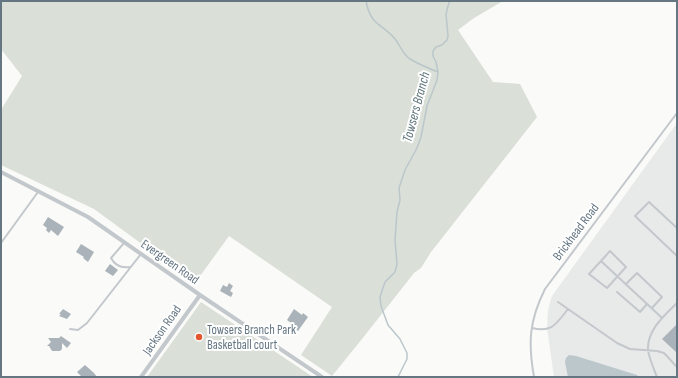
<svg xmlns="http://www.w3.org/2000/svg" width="678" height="378" font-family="'Sofia Sans Condensed',sans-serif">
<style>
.built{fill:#e8e9e9}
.green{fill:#dadfd7}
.water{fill:#bbc7cb}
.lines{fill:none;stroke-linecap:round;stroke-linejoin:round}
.stream{stroke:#bbc7cb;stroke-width:1.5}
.building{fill:#aab3b9}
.service{stroke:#c3c8cc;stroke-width:2}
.minor{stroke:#c3c8cc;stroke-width:4}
.poi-dot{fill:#e4572e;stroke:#fff;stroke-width:1.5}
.labels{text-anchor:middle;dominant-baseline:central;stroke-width:4;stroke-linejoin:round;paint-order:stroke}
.street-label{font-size:13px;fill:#657683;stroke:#fff}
.poi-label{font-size:13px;fill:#657683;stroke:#fff;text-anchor:start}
.water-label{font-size:14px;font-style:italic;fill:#60757c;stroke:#fff}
</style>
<rect width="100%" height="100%" fill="#fafaf8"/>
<path class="built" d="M677,123v254h-123l-7,-49 1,-18 4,-14z"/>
<path class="green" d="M1,1h502l-29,17 -16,12 35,52 27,2 17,33 -106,135 -10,16 -7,5 -52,66 -30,37 -31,-21 31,-48 -103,-71 -34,47 -101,-74 -93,-44v-55l21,-34 -21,-27z
M201,302l112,75h-166z"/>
<path class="water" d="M569,355l7,1 61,19 1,2h-70l-3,-15 1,-4z"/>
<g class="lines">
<path class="stream" d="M366,1c5,26 16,22 29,38 5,6 8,16 15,20 8,5 18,9 28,13
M398,377l9,-18v-6l-7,-14 -12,-14 -7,-19 -1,-9 5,-15 10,-10 2,-8 -2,-24 2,-28 3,-12 -1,-12 6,-18 12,-22 4,-11 6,-31 10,-26 1,-8 -2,-10 -3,-6v-5l3,-4 6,-2 5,-5 1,-4 -2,-22 2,-8 2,-5"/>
</g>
<path class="building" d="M48,217l16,10 -6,9 -7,-6 -2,3 -3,-3 1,-2 -4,-3z
M81,244l13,8 -6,10 -5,-4 1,-1 -8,-5z
M110,264l8,6 -5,6 -8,-5z
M229,283l4,3 -3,5 3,2 -2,4 -11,-6 3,-6 4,2z
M63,309l8,5 -4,5 -8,-3 2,-2h-2z
M294,309l8,6 1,-2 5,4 -10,14 -4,-3 1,-2 -8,-6z
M677,324v29l-15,-14z
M61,336l10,7 -4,5 -5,-5v6l-2,2h-8l-3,-5h-2l4,-4 -3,-4h11z
M85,365l9,8 3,4h-15l-5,-5z"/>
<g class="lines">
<path class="service" d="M677,228l-28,-26 -14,14 42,40
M1,243l37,-51
M124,243l-13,15c4,8 11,10 19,9
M601,261l-12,13 18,14 19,-21 -16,-16 -9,10c20,19 41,38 61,57
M626,284l11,-11 25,24 -10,11
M617,292l23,20 7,-8
M558,302l10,7
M532,328c20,5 24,-4 36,-19l49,34 13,6 27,2 7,2 13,14
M70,329l8,1 9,-7 54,-69
M534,377c-6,-34 -5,-56 11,-88l132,-176
M657,377c-3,-8 -8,-19 -9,-27 -1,-20 16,-34 29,-47"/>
<path class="minor" d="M1,172l87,45 112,78 122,82
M141,377l59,-82"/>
</g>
<circle class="poi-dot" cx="199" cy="337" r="4"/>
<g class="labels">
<g class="street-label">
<text transform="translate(576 232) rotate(-53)">Brickhead Road</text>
<text transform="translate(170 262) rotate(35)">Evergreen Road</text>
<text transform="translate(162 330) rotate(-55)">Jackson Road</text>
</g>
<g class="poi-label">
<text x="207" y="330">Towsers Branch Park<tspan x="207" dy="15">Basketball court</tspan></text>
</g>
<g class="water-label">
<text transform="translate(416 107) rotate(-75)">Towsers Branch</text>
</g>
</g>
<rect width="678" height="378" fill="none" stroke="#657683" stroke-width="4"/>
</svg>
